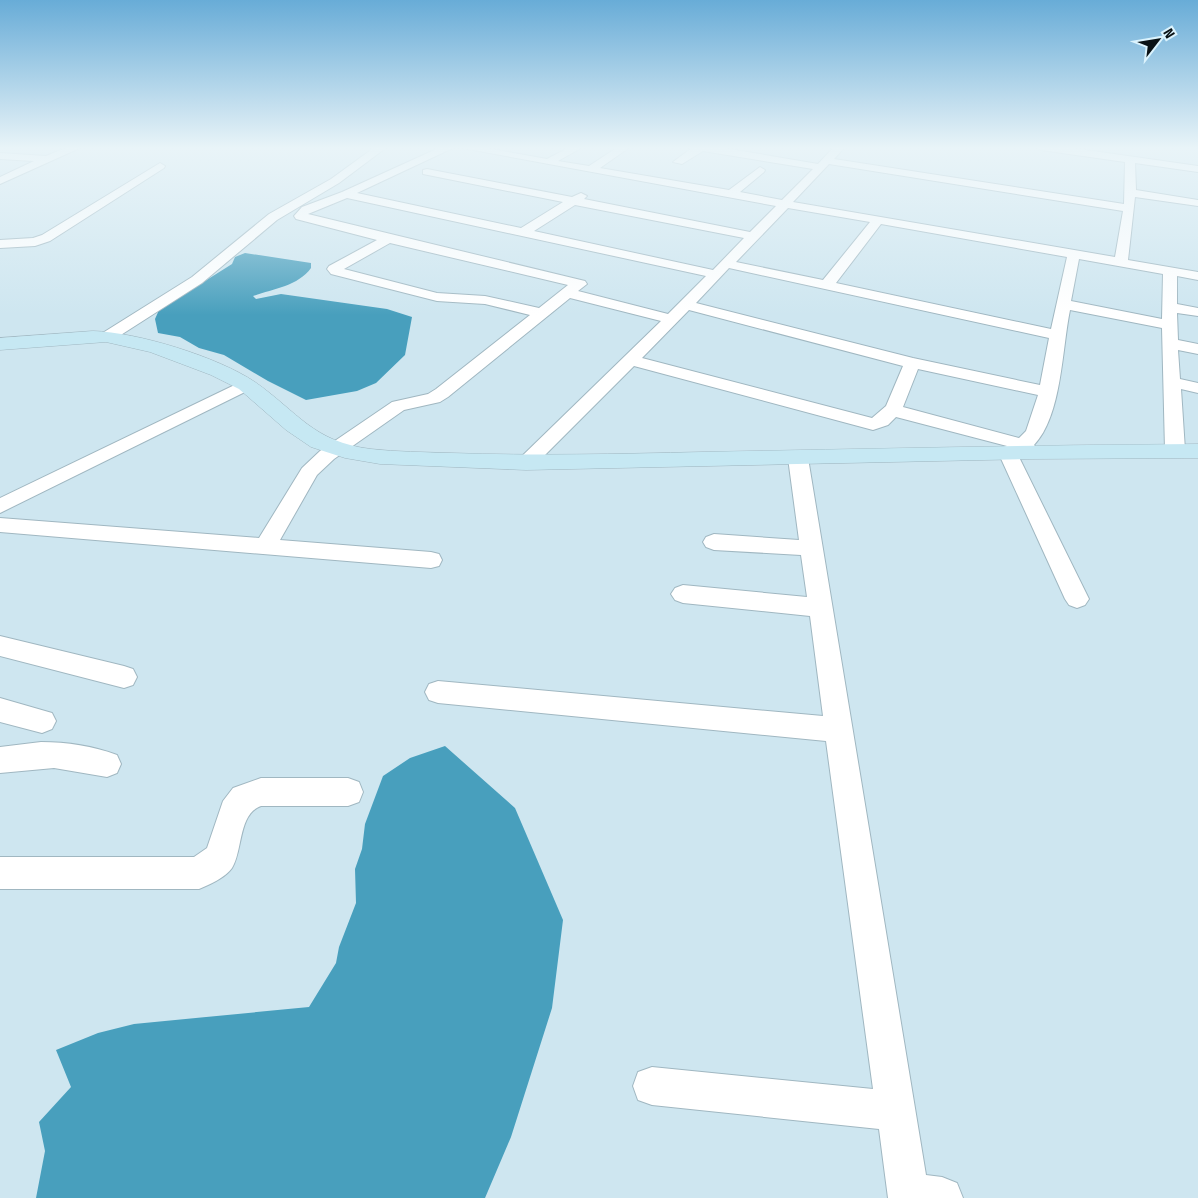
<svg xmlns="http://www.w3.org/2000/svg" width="1198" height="1198" font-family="'Fira Sans Condensed',sans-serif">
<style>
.water{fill:#489fbd}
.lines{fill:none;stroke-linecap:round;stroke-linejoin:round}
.street-casing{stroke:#a0b7c1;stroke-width:2}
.secondary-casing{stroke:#a0b7c1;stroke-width:1}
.street{fill:#fff;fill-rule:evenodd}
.secondary{fill:#c6e8f3;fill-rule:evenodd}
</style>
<rect width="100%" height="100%" fill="#cee6f0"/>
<path class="water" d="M245,253l66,10v5c-13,18 -38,21 -58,28l3,3 25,-5 106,15 25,8 -7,38 -29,28 -19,8 -51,9 -38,-19 -44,-26 -25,-7 -19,-11 -22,-4 -3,-14 4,-9 73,-46 3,-7z
M445,746l70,62 48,112 -11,88 -41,129 -26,61h-449l9,-47 -6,-29 32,-35 -15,-37 42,-17 36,-9 175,-17 27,-44 3,-16 17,-44 -1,-34 7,-20 3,-25 18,-48 27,-18z"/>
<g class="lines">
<g class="street-casing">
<path id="street" d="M68,147h14l-82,37v-7l34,-16 -34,-2v-6l46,3z
M375,147h12l-48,36 -62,37 -75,63 -89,57h-12l-2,-3 2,-3 91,-57 77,-63 62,-35z
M441,147h14l-98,46 164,35 42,-26 -140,-28v-4l4,-1 145,28 9,-4 6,3 -3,3 166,33 26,-26 -319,-59h24l66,12 23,-12h13l-25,14 31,5 29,-19h12l-30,21 129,22 31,-23 5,3 -1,2 -24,20 42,8 31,-31 -110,-18 -21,13 -9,-2 20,-15h25l100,17 16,-17h11l-11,12 290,45 1,-42 -84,-12 -5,-3h29l133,19v6l-63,-9 1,27 62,10v6l-63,-9 -7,63 70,12v8l-21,-4v28l21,4v8l-21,-3 1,27 20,4v10l-20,-4 2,29 18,4v10l-17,-4 4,61 -3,4h-14l-3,-4 -3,-122 -92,-18c-8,38 -8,106 -36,135l6,7 -3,4c-11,3 -14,-1 -22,-7l74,150 -4,6 -8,3 -8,-3 -4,-6 -67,-147 3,-4 6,-2 -111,-29 -8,8 -15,5 -239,-64 -101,101 -7,2 -7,-2 -3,-4 3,-4 142,-138 -91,-23 -122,99 -8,5 -36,8 -70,49 -17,16 -37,65 151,12 8,2 3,6 -3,6 -8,2 -431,-36v-14l259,20 43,-70 18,-17 72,-49 36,-8 8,-5 94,-74 -45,-11 -48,-3 -106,-27 -4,-5 2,-3 48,-26 -81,-21 -2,-3 8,-9 40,-15zM829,164l294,47 -8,46 -322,-55zM347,198l359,78 -38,38 -90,-23 9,-7 -2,-3 -277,-67zM575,205l169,33 -31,32 -179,-39zM788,208l82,14 -47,58 -87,-18zM881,224l186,33 -16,72 -215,-46zM390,243l178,42 -29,23 -54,-12 -48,-3 -93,-24zM1079,259l84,15 -1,45 -91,-18zM729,268l320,70 -9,47 -127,-27 -217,-55zM689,310l214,56 -17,40 -14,12 -230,-60zM918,369l120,26 -12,36 -7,7 -116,-31z
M160,163l5,3 -1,2 -114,73 -15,5 -35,2v-8l33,-2 9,-3z
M245,380l6,1 3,4 -3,4 -251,124v-15z
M798,452l7,2 3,4 118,717 16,2 15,6 6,15h-75l-9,-69 -227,-24 -14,-5 -5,-14 5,-14 14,-5 221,22 -47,-348 -388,-38 -9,-3 -4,-8 4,-8 9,-3 385,35 -13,-100 -127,-13 -8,-3 -4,-6 4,-6 8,-3 124,12 -6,-42 -87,-5 -8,-3 -3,-5 3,-5 8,-3 85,6 -11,-82 3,-4z
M0,636l124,30 9,3 4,8 -4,8 -9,3 -124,-32z
M0,698l52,15 4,8 -4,8 -10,4 -42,-11z
M41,742c26,0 52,4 76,13l4,9 -4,9 -10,4 -53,-9 -54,5v-26z
M261,778h87l11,4 4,10 -4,10 -11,4h-87c-23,8 -18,44 -29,62 -6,9 -23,17 -33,21h-199v-32h194l13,-9 16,-47 10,-13z"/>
</g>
<g class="secondary-casing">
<path id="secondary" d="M93,331c44,1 125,26 162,51 43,30 58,60 116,67 26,3 53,3 80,4 83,3 167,1 251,-1 165,-3 330,-7 496,-8v14l-168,1 -504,11 -146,-6 -35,-6 -34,-11 -25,-17 -47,-41 -28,-14 -61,-23 -44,-10 -106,8v-12z"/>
</g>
<use href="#street" class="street"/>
<use href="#secondary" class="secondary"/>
</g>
<linearGradient id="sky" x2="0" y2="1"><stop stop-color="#68acd7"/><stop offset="0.47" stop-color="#e9f4f8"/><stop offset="1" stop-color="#e9f4f8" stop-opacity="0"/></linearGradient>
<rect width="1198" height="315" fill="url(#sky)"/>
<g transform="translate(1158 40) rotate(59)" stroke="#dbf3fd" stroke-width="4" paint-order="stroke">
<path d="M0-4L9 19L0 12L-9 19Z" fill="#0a1215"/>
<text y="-8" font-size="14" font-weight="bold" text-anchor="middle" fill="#0a1215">N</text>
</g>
</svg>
